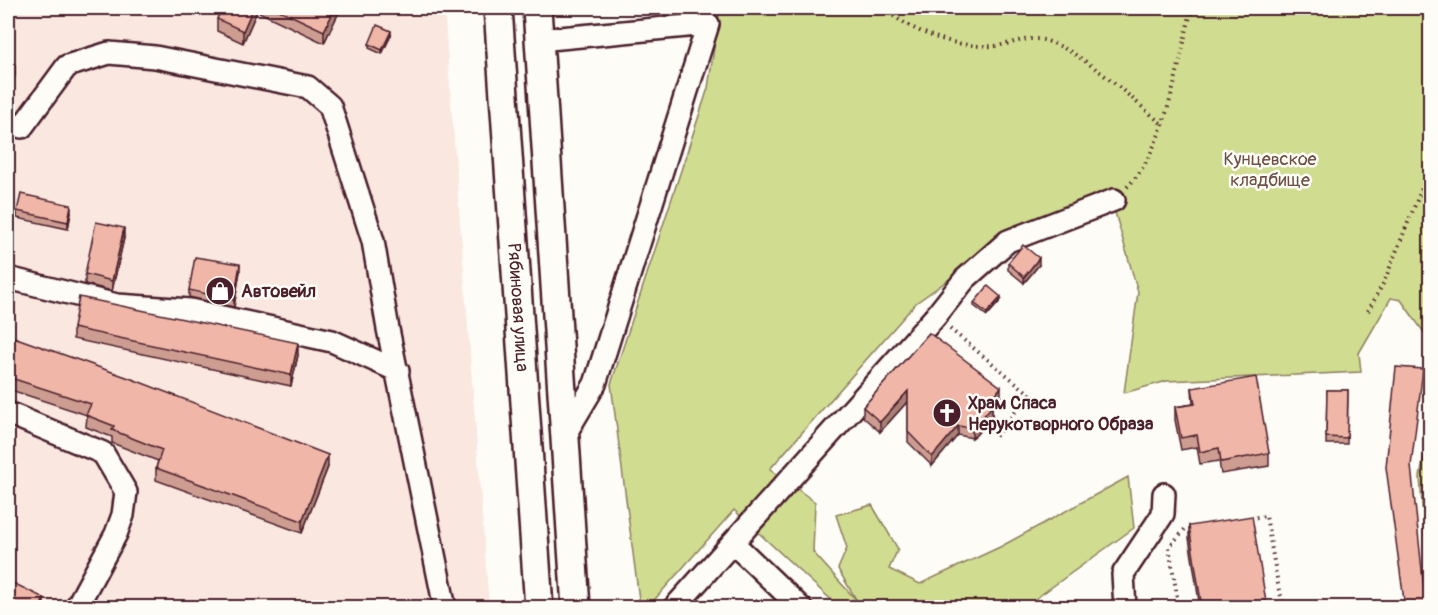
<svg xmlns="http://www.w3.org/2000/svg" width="1438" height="615" font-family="Pangolin,sans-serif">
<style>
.built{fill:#f9e7e0}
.green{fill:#d0dc90;stroke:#8d7e5e;stroke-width:1.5}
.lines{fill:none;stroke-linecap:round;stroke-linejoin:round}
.minor-casing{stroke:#4a1f2b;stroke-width:26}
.major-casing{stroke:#4a1f2b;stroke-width:32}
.path{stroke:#4a1f2b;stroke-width:4;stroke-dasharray:1.5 4.5;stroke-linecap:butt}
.minor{stroke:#fdfcf7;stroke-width:21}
.major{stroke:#fdfcf7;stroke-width:27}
.wall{fill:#ce9d91;stroke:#4a1f2b;stroke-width:1.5}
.shaded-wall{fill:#a88076;stroke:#4a1f2b;stroke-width:1.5}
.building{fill:#f0b7a9;stroke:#4a1f2b;stroke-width:1.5}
.labels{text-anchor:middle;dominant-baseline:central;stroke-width:5;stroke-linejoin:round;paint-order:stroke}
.park-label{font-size:18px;fill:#6c4e44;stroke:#fdfcf7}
.poi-label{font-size:18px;font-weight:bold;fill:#4a1f2b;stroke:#fdfcf7;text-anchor:start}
.street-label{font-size:18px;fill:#4a1f2b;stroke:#fdfcf7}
</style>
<rect width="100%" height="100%" fill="#fdfcf7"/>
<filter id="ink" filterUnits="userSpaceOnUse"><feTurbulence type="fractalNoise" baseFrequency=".0167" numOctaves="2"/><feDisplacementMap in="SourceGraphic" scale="12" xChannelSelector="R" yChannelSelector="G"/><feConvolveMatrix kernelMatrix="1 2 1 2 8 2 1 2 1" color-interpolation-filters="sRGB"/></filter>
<g filter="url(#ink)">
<path class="built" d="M8,8h436l45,599h-481z"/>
<path class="green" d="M720,8h710v333l-29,-41 -10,-2 -32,55 2,19 -194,9 -43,12 14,-101 -24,-83 -156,64 -42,30 -146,166 45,33 -2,50 44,49 -19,-32 9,-21 -11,-33 36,-10 26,44 -9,20 31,15 80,-37 128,-70 6,51 -110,79h-185l-105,-97 -86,97h-8l-29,-223 97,-296z
M1430,425v183l-10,-131z"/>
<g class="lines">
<g class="minor-casing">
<path id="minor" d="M539,40l169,-16 -113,360 -31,52
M22,127l45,-61 42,-13 46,4 153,30 22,19 43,135 15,88 57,279
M8,278l109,27 73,5 142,31 66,30
M8,413l95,40 23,39 -3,23 -7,19 -40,74
M733,543l68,65
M674,608l261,-291 30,-38 43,-38 106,-41
M1125,608l-2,-34 40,-60 1,-20"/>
</g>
<g class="major-casing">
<g id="major">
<path id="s1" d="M498,8l41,600"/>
<path d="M537,8l39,600"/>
</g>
</g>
<path class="path" d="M884,8c27,25 73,40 110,38 16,-1 32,-10 49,-6 36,8 90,60 119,84
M1127,187c40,-39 51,-126 65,-179
M1368,311l16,-29 46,-114
M950,329l80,65 -35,43
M1250,518l16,-2 13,74 6,18
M1179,608l-10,-61 17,-19 6,-1"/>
<use href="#minor" class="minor"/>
<use href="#major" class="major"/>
</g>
<path class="wall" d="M222,8h119l-17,35 -67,-32 -14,32 -26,-12v-12z
M391,35l-9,19 -13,-6v-4z
M8,47l1,10 -1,7 7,11 -4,15h-3z
M17,211l54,1 -3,17 -51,-11z
M124,238l-12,53 -27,-7v-10z
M1008,263l31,2 -15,18 -16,-13z
M240,271l-6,36 -45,-10v-7z
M1001,300l-14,16 -13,-10v-3z
M73,328l225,27 -7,31 -218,-47z
M929,333l72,64 -9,11v8l-16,19 -4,3 -14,-3 -26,31 -24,-24v-41l-28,31 -17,-15v-10z
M8,335l320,132 -26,66 -146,-53v-12l2,-7 -46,-18v-6l-26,-10 1,-12 -79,-26v1z
M1192,388l77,65v13l-48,8 -2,-13 -19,3 -3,-17 -16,3 -6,-30v-13l18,-3z
M1327,390h21l-1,54h-21z
M1189,526l78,82h-67l-11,-70z"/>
<path class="shaded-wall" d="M253,8h4v3l-14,32v-12z
M335,8h6l-17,35v-12z
M391,31v4l-9,19v-4z
M9,47v10l-1,10v-10z
M15,65v10l-4,15v-10z
M71,205v7l-3,17v-7z
M124,228v10l-12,53v-10z
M1039,258v7l-15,18v-6z
M240,264v7l-6,36v-7z
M1001,297v3l-14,16v-3z
M298,343v12l-7,31v-11z
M1001,387v10l-9,11v8l-16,19 -4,3v-10l17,-25z
M908,391v10l-28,31v-10z
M958,426v9l-26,31v-9z
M328,455v12l-26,66v-12z
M44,598v10h-4z"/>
<path class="building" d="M222,8h31l-10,23 -26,-12z
M275,8h60l-11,23z
M377,25l14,6 -9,19 -13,-6z
M8,64l7,1 -4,15 -3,1z
M21,194l50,11 -3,17 -51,-11z
M96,222l28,6 -12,53 -27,-7z
M1023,245l16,13 -15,19 -16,-14z
M195,257l45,7 -6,36 -45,-10z
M988,286l13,11 -14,16 -13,-10z
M79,297l219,46 -7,32 -218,-47z
M929,333l72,54 -12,16 3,3 -16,19 -4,3 -14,-2 -26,31 -24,-25v-41l-28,31 -17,-15z
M8,335l124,44 196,76 -26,66 -146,-53 6,-18 -50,-20 2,-4 -28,-11 5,-11 -83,-27v1z
M1396,367l27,2 -12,97 15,142h-21l-19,-141z
M1256,377l13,76 -48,9 -2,-14 -19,4 -3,-17 -16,3 -6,-31 20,-3 -3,-16z
M1327,390h21l-1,48 -21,-1z
M1252,516l15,92h-65l-13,-82z
M9,581l35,17 -4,10h-32v-25z"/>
</g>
<defs>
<g id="shop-disc" transform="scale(1.5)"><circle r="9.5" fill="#4a1f2b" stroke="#fdfcf7"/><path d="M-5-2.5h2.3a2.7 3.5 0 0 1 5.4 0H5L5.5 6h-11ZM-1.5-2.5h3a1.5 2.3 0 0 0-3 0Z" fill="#fff"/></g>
<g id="church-disc" transform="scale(1.5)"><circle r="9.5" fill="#4a1f2b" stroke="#fdfcf7"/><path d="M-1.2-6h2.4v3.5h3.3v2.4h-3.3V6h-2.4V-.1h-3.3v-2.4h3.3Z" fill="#fff"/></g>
</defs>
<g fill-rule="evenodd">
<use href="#shop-disc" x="220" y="291"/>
<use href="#church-disc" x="947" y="413"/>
</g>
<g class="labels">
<g class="park-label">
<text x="1270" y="159">Кунцевское<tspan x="1270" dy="21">кладбище</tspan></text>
</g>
<g class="poi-label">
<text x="241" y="291">Автовейл</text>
<text x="968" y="403">Храм Спаса<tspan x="968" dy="21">Нерукотворного Образа</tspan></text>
</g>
<g class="street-label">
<text stroke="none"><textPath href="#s1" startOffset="300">Рябиновая улица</textPath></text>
</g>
</g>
<rect width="1438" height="615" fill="none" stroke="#fdfcf7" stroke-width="30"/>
<rect x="15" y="15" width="1408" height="585" fill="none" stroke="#4a1f2b" stroke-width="2" filter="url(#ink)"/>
</svg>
